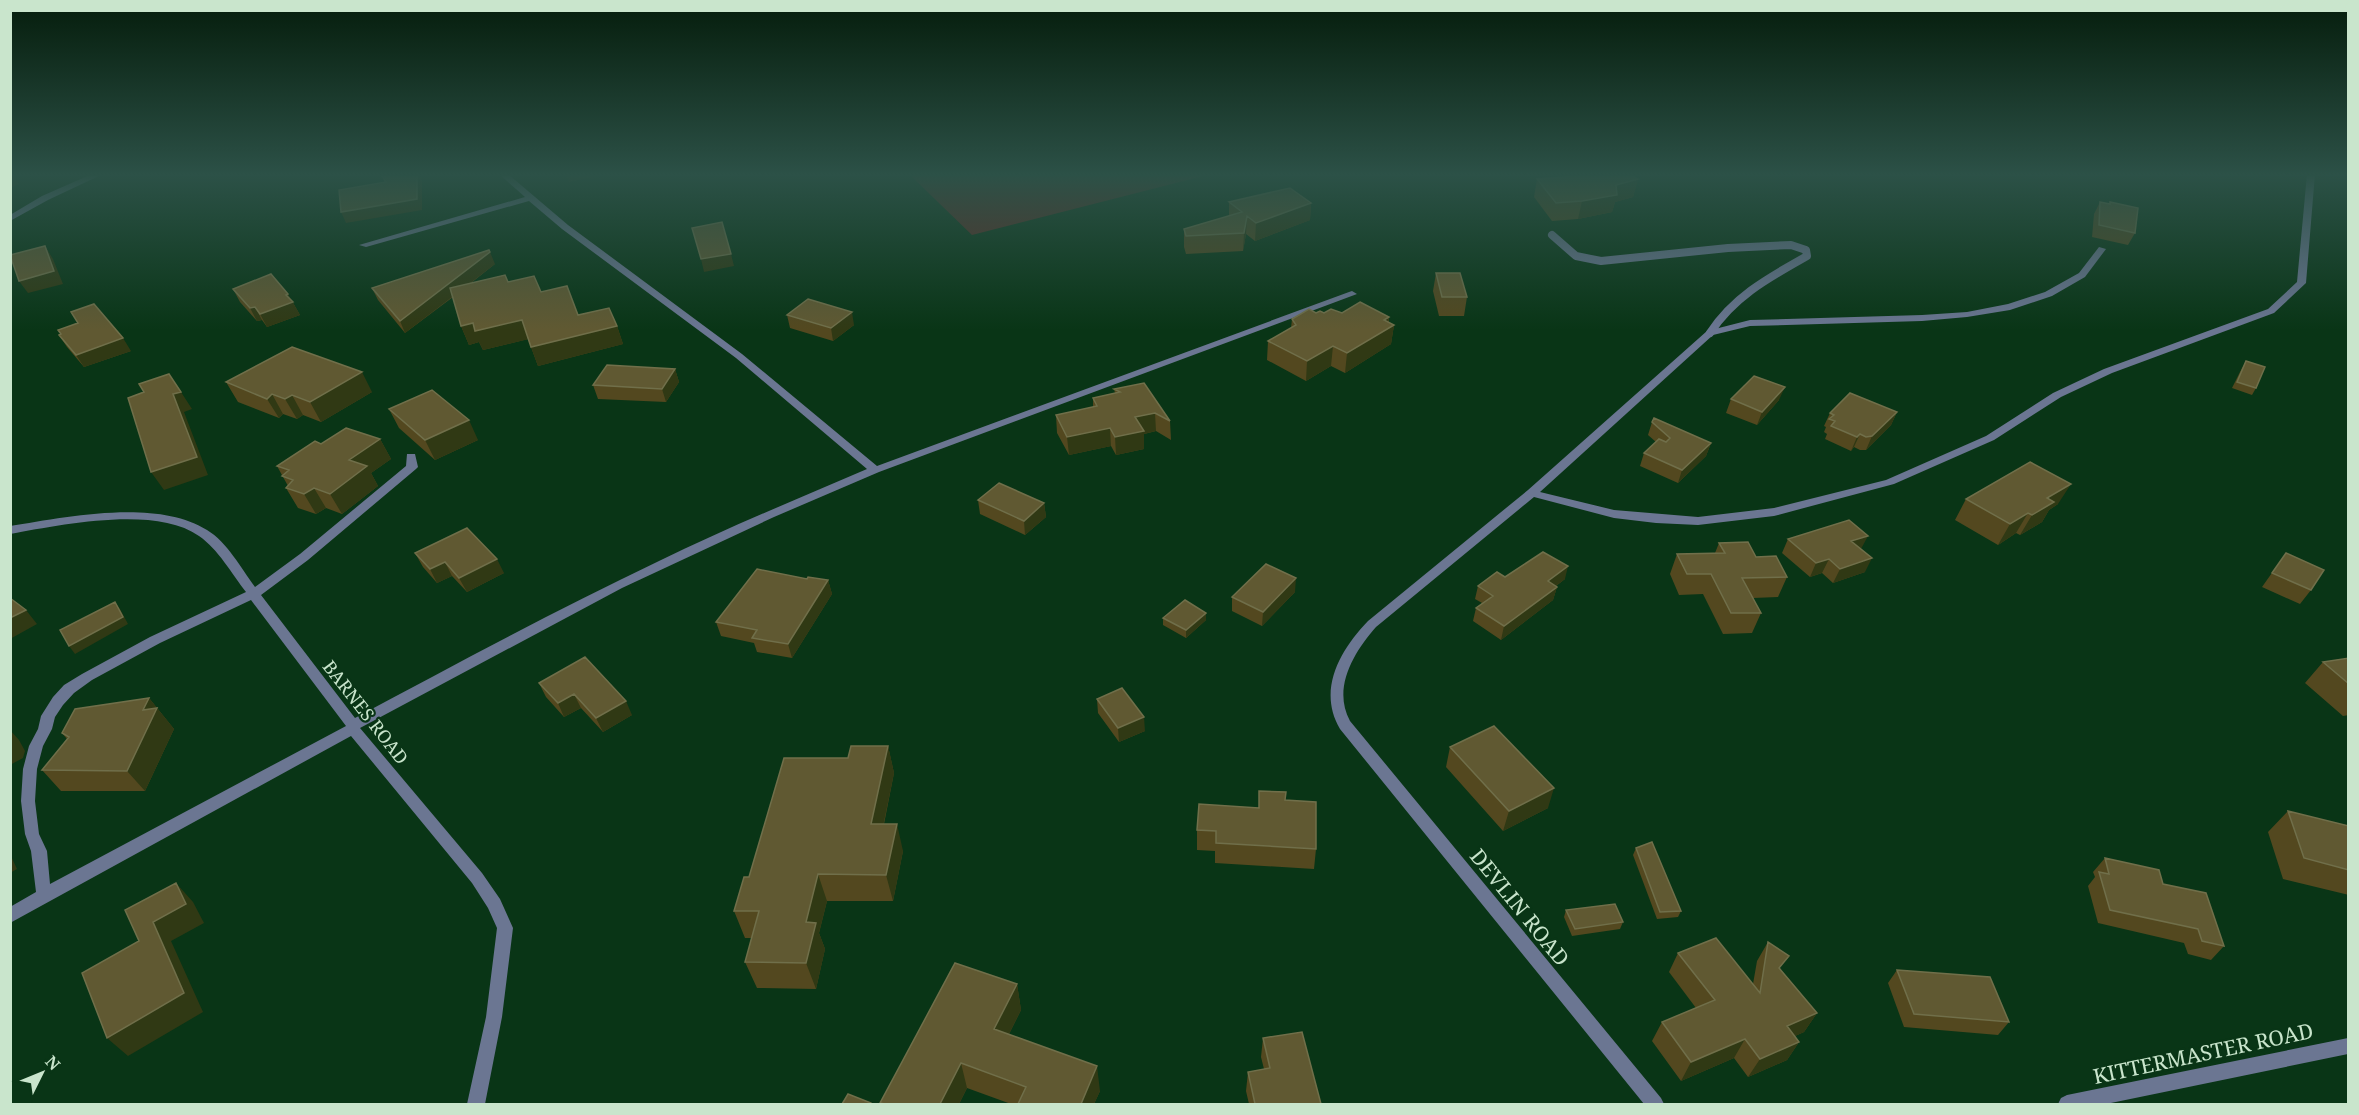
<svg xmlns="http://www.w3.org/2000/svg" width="2359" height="1115" font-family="'Noto Serif',serif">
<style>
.green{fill:#622922}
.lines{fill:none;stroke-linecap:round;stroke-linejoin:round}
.lane{stroke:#6b7692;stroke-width:8}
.street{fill:#6b7692;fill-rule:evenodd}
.wall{fill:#53481f}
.shaded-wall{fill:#303914}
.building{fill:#605932;stroke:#706f4a;stroke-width:1.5}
.labels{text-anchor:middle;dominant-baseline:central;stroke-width:4.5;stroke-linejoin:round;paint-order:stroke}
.street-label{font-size:18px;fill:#c9e5cc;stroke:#093516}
.near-street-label{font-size:21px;fill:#c9e5cc;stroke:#093516}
</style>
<rect width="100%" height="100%" fill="#093516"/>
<path class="green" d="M909,174h302l-239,61z"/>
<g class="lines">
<path class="lane" d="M1552,235l24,21 25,5 127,-13 63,-3 15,5 1,6c-37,21 -73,40 -97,77"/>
<path class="street" d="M92,174h11l-55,26 -38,21v-6l32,-19z
M499,174h9l60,51 174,129 135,112 472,-174 3,-1 5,3 -478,178 -105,45 -152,71 -262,140 122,145 18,26 13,29 -11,89 -17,87h-18l19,-87 11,-89 -9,-20 -16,-25 -121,-147 -341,187v-16l26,-15 -5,-41 -6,-17 -4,-33 2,-32 6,-23 9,-17 3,-13 12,-19 11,-12 18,-11 68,-37 96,-45c-14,-18 -28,-43 -47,-56 -44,-31 -138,-11 -189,-2v-8c55,-9 147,-28 197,4 20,12 34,38 48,57l45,-33 106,-88 1,-12h8l3,13 -2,2 -108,91 -47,35 94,123c101,-54 201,-108 304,-157 68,-33 138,-62 208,-92l-131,-111 -174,-129 -33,-28 -163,46 -7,-2 166,-48zM251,600l95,126 -296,158 -3,-33 -8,-17 -4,-33 2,-32 6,-23 9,-17 3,-12 8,-12 11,-12 18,-13 68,-37z
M2307,174h8l-9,109 -32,30 -162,60 -51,24 -67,43 -100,44 -120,32 -76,9 -42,-2 -42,-5 -80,-21 -158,130c-22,25 -44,61 -26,94l311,377 3,6h-20l-304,-375c-23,-39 0,-79 28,-108l160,-131 179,-159 43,-11 172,-5 45,-3 41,-8 37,-12 34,-19 20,-26 7,2 -21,28 -33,19 -42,14 -43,7 -45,4 -172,5 -37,9 -173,157 74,18 84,7 76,-9 112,-28 100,-44 67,-43 51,-24 164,-60 29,-27z
M2348,1038v16l-242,50h-48l3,-6 6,-3z"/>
</g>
<path class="wall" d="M1537,179h101l-5,18 -18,5 -3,10 -34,7 -26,2 -18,-24z
M1229,202l82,1 -1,17 -55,21 -9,-7 -3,17 -57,3 -2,-7v-18l45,-13z
M2100,202l9,2 1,-2 25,31 -7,12 -36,-8 2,-23z
M495,264l-24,19 37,-1 33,10 37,23 39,11 6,18 -85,22 -10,-27 -45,11 -4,-8 -10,3 -8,-19 -8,-29 -48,36 -27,-33 -6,-12z
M1436,273l31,24 -3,19h-25l-6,-25z
M233,289l59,12 8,14 -33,12 -5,-7 -5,1 -17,-19z
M1316,313h26l47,4v5l5,3 -3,19 -46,29 -14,-7 -25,15 -39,-21 1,-19 23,-13 1,-9z
M787,315l67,10 -21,16 -43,-13z
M59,335l72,16 -47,16 -17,-20z
M2246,361l10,27 -4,7 -20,-7 10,-20z
M675,369l4,13 -13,20 -68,-3 -5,-14z
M226,382l146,10 -51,30 -18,-7 -6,4 -14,-5 -4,4 -41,-16z
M1114,389l56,32 1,19 -15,-9 -12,3v15l-28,6 -5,-9 -42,9 -12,-22 -1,-18 37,-8v-9l22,-5z
M1731,399l48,1 -22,25 -31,-12z
M389,409l89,31 -43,20 -36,-32z
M1897,412l-6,13 -25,25h-6l-6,-3 -3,4 -26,-12 2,-5 -3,-2 2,-5 -2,-1 6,-13z
M1652,422l59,21 -5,13 -28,27 -38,-17 4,-13 12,-11 -8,-7z
M380,439l11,20 -20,14 7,13 -36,28 -16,-6 -10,6 -18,-6 -12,-20 2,-2 -11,-20 44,-22z
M1966,499l92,5 -9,6 -7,12 -22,13 -4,-2 -18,12 -43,-25z
M978,500l66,3 2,14 -21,18 -45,-21z
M1788,539l73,10 4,23 -32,11 -11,-10 -12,4 -28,-24z
M1719,543l37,14 31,20 -9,20 -25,1 8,15 -9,20 -29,1 -20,-40 -24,1 -9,-21 7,-20 38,-1z
M415,553l89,20 -37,19 -15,-16 -15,7 -14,-16z
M2286,553l25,37 -11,14 -38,-17z
M1505,577l60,2 -9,7 1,1 -4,13 -52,40 -28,-19 3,-13 6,-5 -7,-4 3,-13z
M807,579l21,1 4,14 -40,64 -35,-6 -3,-9 -33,-7 -5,-14z
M1295,592l-33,34 -30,-15v-14z
M1206,613v7l-20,18 -23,-13v-7z
M2349,658v57l-6,1 -38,-33 18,-21z
M539,683l93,32 -29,17 -22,-24 -17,9 -18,-20z
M149,698l25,31 -29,62h-84l-19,-21 25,-31 -5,-6z
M1097,699l48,32 -26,11 -21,-29z
M888,746l6,27 -10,51 19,27 -10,50h-66l-8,32 6,16 -9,40 -59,-1 -12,-26 7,-24h-7l-11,-27 114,-153z
M1450,747l98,61 -45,23 -57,-64z
M1285,800l31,49 -2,20 -99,-6v-12l-18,-1v-20l61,-22z
M2288,811l61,15v69l-66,-16 -15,-47z
M1636,848l45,63 -3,6 -21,2 -24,-64z
M2105,858l58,26 61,62 -13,14 -23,-6 -4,-11 -86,-20 -10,-37 7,-9 -2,-5z
M1566,910l57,12 -3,7 -48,7 -8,-19z
M1768,942l13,28 36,43 -13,19 -9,4 4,6 -12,18 -39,17 -14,-19 -53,23 -29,-40 10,-19 34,-14 -27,-36 9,-19 75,31 4,-23z
M1897,970l112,52 -11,13 -94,-8 -16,-44z
M1017,984l4,26 -12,24 91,57 -6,13h-83l-44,-16 -8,16h-78l-1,-1z
M1263,1038l58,66h-72l-3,-13 2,-19 16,-3 -3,-12z"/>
<path class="shaded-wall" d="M10,174h2l7,10 -9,4z
M417,174h2l3,7v29l-76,13 -5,-11z
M566,174h36l1,1 -34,7z
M1638,179l-5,18 -18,5 -3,10 -34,7 4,-18 34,-16z
M1311,203l-1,17 -55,21 1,-18z
M1247,216l-1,18 -3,17 1,-18z
M45,246l8,13 10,25 -35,9 -9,-12z
M490,252l5,12 -90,69 -5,-12z
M731,254l3,12 -30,6 -3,-13z
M288,294l12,21 -33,12 -7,-13z
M255,307l7,13 -5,1 -7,-13z
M852,312l2,13 -21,16 -2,-13z
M1389,317l-1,11 6,-3 -3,19 -46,29 2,-20 37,-33z
M522,320l7,19 -46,11 -4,-8 -10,3 -8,-19 12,-3z
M617,326l6,18 -85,22 -7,-19z
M123,338l8,13 -47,16 -8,-12z
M1333,346l-2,20 -25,15 1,-20z
M675,369l4,13 -13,20 -4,-13z
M362,372l10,20 -51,30 -11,-20z
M1785,387l-6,13 -22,25 5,-13z
M181,392l11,17 -8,3 24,63 -44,15 -13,-18 22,-78z
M272,394l11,20 -4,4 -12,-19z
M292,395l11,20 -6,4 -12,-20z
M1897,412l-6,13 -25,25 6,-14z
M1155,413l1,18 -12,3v15l-28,6 -1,-18 20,-20z
M469,420l9,20 -43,20 -10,-20z
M1110,428l1,18 -42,9 -2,-18z
M1860,434l-6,13 -3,4 6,-14z
M380,439l11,20 -20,14 7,13 -36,28 -12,-20 19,-34z
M1711,443l-5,13 -28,27 4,-13z
M2071,484l-13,20 -9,6 -7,12 -22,13 12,-20 15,-17z
M314,488l12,20 -10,6 -12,-20z
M1044,503l2,14 -21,18 -1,-14z
M2028,513l-12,20 -18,12 12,-21z
M1868,536l-7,13 -10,-8z
M1872,558l-7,14 -32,11 7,-14z
M497,559l7,14 -37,19 -8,-14z
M1829,559l-7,14 -12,4 6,-14z
M445,562l7,14 -15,7 -7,-14z
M1568,566l-3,13 -20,15 3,-13z
M1296,578l-1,14 -33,34 1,-14z
M828,580l4,14 -40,64 -4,-14z
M1557,587l-4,13 -52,40 3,-14z
M115,602l5,7 8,15 -53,30 -6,-8z
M26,610l11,14 -27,15v-21z
M1206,613v7l-20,18v-8z
M574,694l7,14 -17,9 -6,-14z
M149,698l25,31 -29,62 -18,-20 16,-61z
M626,701l6,14 -29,17 -7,-14z
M1144,717l1,14 -26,11 -1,-14z
M10,730l9,10 6,11 -2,7 -13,7z
M888,746l6,27 -16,78 -7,-27z
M1554,788l-6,20 -45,23 6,-20z
M897,824l6,27 -10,50 -7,-26z
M10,854l7,15 -7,4z
M818,874l9,27 -8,32 6,16 -9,40 -10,-26v-41z
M176,883l17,19 11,21 -33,18 32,71 -75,44 -21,-18 46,-116z
M1017,984l4,26 -22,44 -5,-25z
M1817,1013l-13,19 -29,13 12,-19z
M1745,1039l-11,19 -53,23 10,-19z
M1799,1042l-12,18 -39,17 12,-18z
M961,1063l6,25 -8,16h-19z
M1097,1066l3,25 -6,13h-13z"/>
<path class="building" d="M391,174h26v25l-76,13 -2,-22 47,-8 -4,-6z
M1578,174h50l10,5 -22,6 1,10 -35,6 -26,2 -19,-24 28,-2z
M1290,188l21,15 -55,20 -9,-7 -3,17 -58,3 -2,-7 58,-17 -13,-10z
M2100,202l10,2v-2l28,6 -3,25 -36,-8z
M722,222l9,32 -30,5 -9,-31z
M45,246l9,25 -35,10 -9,-26z
M489,250l1,2 -90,69 -28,-33z
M1436,273h24l7,24h-25z
M271,274l17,20 -2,1 7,7 -33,12 -5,-7 -5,1 -17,-19z
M505,275l3,7 26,-6 7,16 26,-6 11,29 31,-7 8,18 -86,21 -9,-27 -47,11 -2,-8 -12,3 -11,-38z
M808,299l44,13 -21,16 -44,-13z
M1360,302l29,15 -5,3 10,5 -47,28 -14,-7 -26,15 -39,-20 28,-16 -4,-6 17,-10 7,4 4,-2 4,2 7,-4 11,4z
M94,304l29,34 -47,17 -17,-20 2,-1 -3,-4 20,-7 -7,-11z
M292,347l70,25 -52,30 -18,-7 -7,4 -13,-5 -5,5 -41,-17z
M2246,361l19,6 -9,21 -19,-6z
M607,365l68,4 -13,20 -69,-4z
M169,374l12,18 -8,2 24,63 -46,15 -23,-74 16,-6 -5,-8z
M1754,376l31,11 -23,25 -31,-13z
M1144,383l26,38 -15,-8 -20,4 9,14 -29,6 -5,-9 -43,9 -11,-22 41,-9 -4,-8 27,-6 -6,-3z
M432,390l37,30 -44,20 -36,-31z
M1850,393l47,19 -25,24 -6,1 -6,-3 -3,3 -26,-11 4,-5 -6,-2 5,-4 -4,-2z
M1654,418l57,25 -29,27 -38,-17 15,-14 7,3 4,-4 -18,-16z
M346,428l34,11 -31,21 18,6 -37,28 -16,-6 -10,6 -18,-6 7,-8 -11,-4 7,-6 -12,-4 38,-25 6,3z
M2030,462l41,22 -24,14 7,4 -22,13 -4,-2 -18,11 -44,-25z
M999,483l45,20 -20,18 -46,-21z
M1849,520l19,16 -17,5 21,17 -32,11 -11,-10 -13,4 -28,-24z
M467,528l30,31 -38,19 -14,-16 -15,7 -15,-16z
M1748,542l8,15 20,-1 11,21 -45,1 19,35h-30l-20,-39h-24l-10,-20 48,-1 -6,-10z
M1543,552l25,14 -20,15 9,6 -53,39 -28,-18 17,-12 -15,-10 19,-14 8,5z
M2286,553l38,17 -13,20 -39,-17z
M1266,564l30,14 -33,34 -31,-15z
M757,569l50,10 1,-2 20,3 -40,64 -36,-6 5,-8 -41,-8z
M10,598l16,12 -16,8z
M1185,600l21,13 -20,17 -23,-12z
M115,602l8,15 -54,29 -9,-16z
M585,657l41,44 -30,17 -22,-24 -16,9 -19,-20z
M2349,658v26l-26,-22z
M1122,688l22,29 -26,11 -21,-29z
M149,698l-6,12 14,-2 -30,63 -85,-1 27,-33 -7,-4 13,-24z
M1494,726l60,62 -45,23 -59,-64z
M851,746h37l-17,78h26l-11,51 -68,-1 -12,48 10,1 -10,40 -61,-1 14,-51h-25l10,-34h5l35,-119h64z
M1259,791l27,1 -1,8 31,2v47l-100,-6v-12l-19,-1 2,-26 60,4z
M2288,811l61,15v44l-45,-12z
M1652,842l29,69 -21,1 -24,-64z
M2105,858l54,12 4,14 43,9 18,53 -22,-5 -4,-12 -88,-19 -11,-38 10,2z
M176,883l10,21 -33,18 31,71 -77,45 -25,-65 57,-32 -14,-31z
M1615,904l8,18 -48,7 -9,-19z
M1716,938l44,55 8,-51 21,14 -10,12 38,45 -30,13 12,16 -39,17 -15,-20 -54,23 -29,-40 53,-22 -37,-47z
M955,963l62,21 -23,45 103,37 -16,38h-63l8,-17 -65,-24 -21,41h-55l-5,-1z
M1897,970l93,7 19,45 -95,-8z
M1302,1032l19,72h-66l-7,-32 22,-4 -7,-30z
M848,1094l23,9v1h-29z"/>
<linearGradient id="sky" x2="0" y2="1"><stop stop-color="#051d0c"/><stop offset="0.53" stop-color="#2c5147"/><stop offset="1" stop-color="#2c5147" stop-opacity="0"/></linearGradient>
<rect width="2359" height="330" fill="url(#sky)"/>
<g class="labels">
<g class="street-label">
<text transform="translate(366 712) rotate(52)">BARNES ROAD</text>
</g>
<g class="near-street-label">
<text transform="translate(1520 907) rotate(51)">DEVLIN ROAD</text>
<text transform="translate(2203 1053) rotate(-12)">KITTERMASTER ROAD</text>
</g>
</g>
<rect width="2359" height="1115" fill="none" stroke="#c9e5cc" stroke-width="24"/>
<g transform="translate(42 1073) rotate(47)" stroke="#093516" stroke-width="4.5" paint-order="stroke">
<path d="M0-4.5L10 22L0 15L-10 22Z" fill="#c9e5cc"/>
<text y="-9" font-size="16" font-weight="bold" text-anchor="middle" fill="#c9e5cc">N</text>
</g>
</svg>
